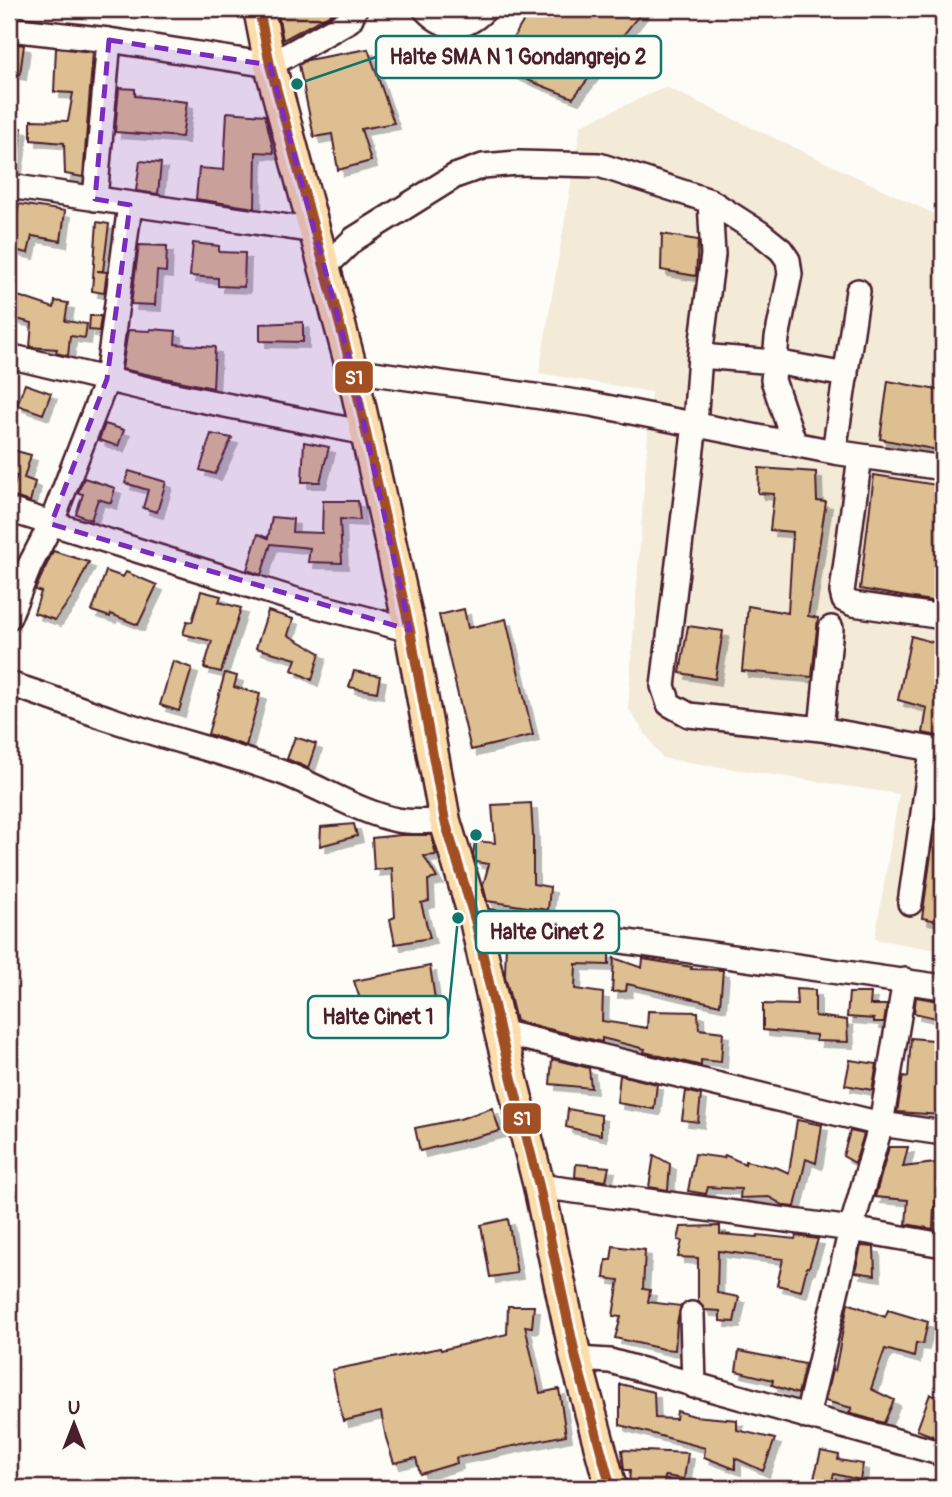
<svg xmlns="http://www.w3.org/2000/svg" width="952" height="1497" font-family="Pangolin,sans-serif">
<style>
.built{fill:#f3ead8}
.building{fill:#ddbf91;stroke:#4a1f2b;stroke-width:2;filter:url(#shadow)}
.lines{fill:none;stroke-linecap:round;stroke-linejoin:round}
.minor-casing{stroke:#4a1f2b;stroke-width:28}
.major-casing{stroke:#4a1f2b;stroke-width:35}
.minor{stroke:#fdfcf7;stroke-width:23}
.major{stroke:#fbddab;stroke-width:30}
.bus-1-casing{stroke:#fdfcf7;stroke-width:16}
.bus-1{stroke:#a14f23;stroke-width:10}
.marked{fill:#7b2cbf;fill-opacity:0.2;stroke:#7b2cbf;stroke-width:5;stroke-dasharray:14 9;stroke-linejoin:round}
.leader{fill:none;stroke:#0f766e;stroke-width:2.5}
.callout-dot{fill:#0f766e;stroke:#fdfcf7;stroke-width:2.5}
.callout{fill:#fdfcf7;stroke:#0f766e;stroke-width:2.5}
.callout-label{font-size:21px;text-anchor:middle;font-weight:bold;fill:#4a1f2b}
.line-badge{stroke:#fdfcf7;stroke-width:2.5}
.badge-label{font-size:19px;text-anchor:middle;font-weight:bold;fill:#fff}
</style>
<defs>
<filter id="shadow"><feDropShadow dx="6" dy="6" stdDeviation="0" flood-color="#0004"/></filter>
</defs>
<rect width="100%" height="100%" fill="#fdfcf7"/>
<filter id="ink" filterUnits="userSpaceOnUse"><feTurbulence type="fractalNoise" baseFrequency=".0143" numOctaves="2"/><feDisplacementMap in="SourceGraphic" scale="14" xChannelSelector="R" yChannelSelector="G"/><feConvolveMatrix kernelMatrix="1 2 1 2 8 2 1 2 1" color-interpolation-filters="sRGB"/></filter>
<g filter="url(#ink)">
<path class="built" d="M666,87l277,131v733l-68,-12 24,-145 -237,-36 -34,-50 23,-316 -112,-19 42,-248z"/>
<path class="building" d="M277,9h63l-57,31z
M531,9h113l-71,89 -78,-31z
M9,43l15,2 -4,29 -11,-2z
M56,48l37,4 -10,125 -18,-3 -1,-31 -33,-3v-20l37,1 5,-28 -19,-1z
M368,49l26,74 -33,6 10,32 -33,9 -6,-36 -18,3 -15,-72 8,-5z
M119,88l16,1v7l52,6 -5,35 -67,-5z
M227,112l38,3 9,38 -18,-1 -1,56 -59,-9 3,-31 25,2z
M9,126l13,2 -6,39 -7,-1z
M140,161l21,2 -3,31 -22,-3z
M19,204l46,7 -4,30 -29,-5 -4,17 -19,-4v-37l8,3z
M97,222l12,2 -6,47h-6l10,1 -3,21 -12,-2z
M662,234l36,6 -2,36 -35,-6z
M193,243l26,3v6l26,1 -1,34 -26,-1v-8l-28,-2z
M139,245l28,1 -1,26 -9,-1 -2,34 -24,-1z
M9,293l45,15 1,-7 13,2 -3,18 22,3 -2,14 -15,-2 -2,20 -12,-3 1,-4 -27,-2 2,-24 -23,-6z
M90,316h11l-2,15 -10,-1z
M303,322v20l-43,-1v-17z
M150,329l26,2 -1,13 40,3 -2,41 -91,-19 6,-39 22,1z
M888,381l55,10v60l-63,-12z
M25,384l26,9 -8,21 -26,-9z
M105,424l19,6 -6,16 -19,-6z
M211,434l21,4 -17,36 -15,-4z
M304,442l25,5 -9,35h-18z
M9,449l22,6 -7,23 11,4 -5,20 -19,-6 6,-20 -8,-2z
M759,468l57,4 1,29 9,1 -18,114 10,2 -6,59 -70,-6 6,-65 40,7 5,-81 -23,-2 4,-36 -16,-1z
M129,471l37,11 -9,30 -14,-4 5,-18 -23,-7z
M874,475l69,11v117l-83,-14z
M84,478l31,10 -4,15 -13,-4 -7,21 -15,-6 7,-20 -5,-1z
M323,501h35l2,19 -20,-1 2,44 -34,-1 2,-14 -39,-4 -10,31 -14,-5 11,-36 10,4 4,-21 21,2 -1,13 30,1z
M53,551l36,11 -17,35 -17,23 -21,-7 7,-21 -6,-2z
M106,571l17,6 3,-5 31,13 -19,40 -27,-11 -1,3 -18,-6z
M201,591l20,5 -2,6 22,6 -20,64 -17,-4 8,-27 -29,-7 4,-13 5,1z
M464,609l4,19 38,-9 27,116 -62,15 -32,-135z
M268,611l25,8 -5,16 32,18 -8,27 -20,-10 4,-11 -40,-11z
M688,626l35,5 -8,48 -35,-6z
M911,636l32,9v92l-20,-4 4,-25 -29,-8z
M173,661l19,7 -13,43 -19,-6z
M354,671l26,5 -3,16 -28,-5z
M225,673l12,3 -3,11 26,7 -14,52 -38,-12z
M295,737l21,7 -8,24 -21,-9z
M940,791h3v131l-21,-4z
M531,803l2,33v48l17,3 -2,23 -61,-9 -4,-16 6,-21 -13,-2 -3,-7 2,-14 20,2 -3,-38z
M354,824l3,12 -37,10 1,-19z
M401,835h30l5,20 -12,1 13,22 -9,2 1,21 -8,2 9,35 -35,6 -5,-25 5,-2 -3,-49 -18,2 -2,-32z
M506,940l103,13v12l-33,-1 -1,25 28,4 -1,28 45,7 1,-17 50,1 1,17 24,3 -2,30 -20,-2v6l-3,-1 -54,-13 1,-3 -43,-11v4l-86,-21 -11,-45z
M614,958l28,10 1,-9 49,8 -1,2 32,1 -3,35 -93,-21 -1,7 -14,1z
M430,966l5,33 -70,15 -11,-33z
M796,989l19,1v26l32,4 1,22 -32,-1v-6l-53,-5v-26l34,1z
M849,993h22l-1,12h17l-3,17h-10v-3l-27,-2z
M916,997l23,4 -3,17 -22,-5z
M911,1038l32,3v74l-46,-3 6,-36 5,1z
M552,1059l37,9 2,20 -41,-4z
M850,1060l27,4 -5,26 -27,-5z
M620,1075l37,9 -3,25 -37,-6z
M686,1091l15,4 -3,27 -16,-2z
M492,1108l8,23 -80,20 -5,-23 45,-9z
M568,1109l33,6v20l-35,-8z
M797,1120l25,5 -6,38 -10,-4 -11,48 -10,-1 -16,-9 -29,1 1,-9 -33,-2 -2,7 -18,-3 7,-37 29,4 1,-3 20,9v-3l33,7 11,5z
M850,1131l14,3 -9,29 -12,-7z
M889,1147h19l-5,20 40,-5v39l-8,-2 1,8h-2l-1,22 -27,-5 2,-24 -33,-3z
M654,1155l16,9 -2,26 -19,-3z
M576,1164l33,3 -3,14 -31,-4z
M508,1219l9,54 -27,4 -9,-52z
M720,1226v8l37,3 1,-2 37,4 1,-3 22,3 -9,28h-2l-6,24 -24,-6 6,-26 -65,-8 -1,42 22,4 -5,25 -14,-1v-10l-15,-1 -7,-9v-43l-20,-1 4,-16 -4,-1 3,-13z
M613,1246l32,4 -2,39 7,1 -2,12 33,4 -4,17 -2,27 -12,-1 -48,-11 6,-21 -8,-1 6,-36 -15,-2 2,-18h5z
M861,1246l13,1 1,28 -20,-3z
M848,1303l37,14 3,-7 40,12 -5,22 -7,-1 -2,14 -29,-8 -14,40 23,11 -10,23 -35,-10 3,-5 -27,-7 7,-31 3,1z
M508,1306h26l-2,21 -7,-1 15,67 19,-4 7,46 -110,23 1,5 -37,11 -4,-16 -22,5 -8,-25 -5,-26 -38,9 -11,-51 108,-22 1,2 66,-16z
M739,1351l66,13 -7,30 -26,-9 1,-5 -37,-9z
M620,1384l34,8 1,26 21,1 1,-8 17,5 43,4v10l38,9 -12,32 -28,-13v11l-31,-12 1,-9 -85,-23z
M930,1394l13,7v39l-26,-10z
M622,1450l66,3 -4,26 -19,-3 -1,10h-35l1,-16h-6z
M821,1451l18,4 -1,5 25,4 -3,16 -26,-6 -3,10 -18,-2z"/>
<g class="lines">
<g class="minor-casing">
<path id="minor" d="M425,9c21,22 40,21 60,0
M9,29l100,11 161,25 80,-45 5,-11
M9,186l307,45
M95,199l14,-159
M710,201l50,32 21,17 7,10 2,14 -13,64 -4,42 21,62
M326,266l28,-27 101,-63 28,-10 35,-3 81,2 111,36 3,54 -13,101 -5,68 -32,262 6,18 20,11 132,14 122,22
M9,356l146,35 211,42
M700,356l75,6 71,13
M352,370l239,34 243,48 109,16
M834,452l24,-161
M860,456l-18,136 2,8 9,4 90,13
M9,510l290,91 111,29
M9,617l21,-52 21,-41 56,-145 23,-174
M9,684c34,10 67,24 101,35 55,19 113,33 168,52 40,14 77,40 119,49 16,3 32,1 48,1
M821,729l10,-101
M910,903l22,-152
M475,920l468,67
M500,1032l381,92 62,9
M539,1186l312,43 92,16
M692,1314l2,72
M576,1359l34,2 333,93
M807,1417l44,-188 30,-105 24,-144"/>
</g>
<g class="major-casing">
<path id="major" d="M259,9l11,56 82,305 58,260 35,191 30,99 25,112 39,154 37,173 35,129"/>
</g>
<use href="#minor" class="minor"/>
<use href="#major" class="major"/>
<g class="bus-1-casing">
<path id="bus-1" d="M259,9l11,56 82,305 58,260 35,191 30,99 25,112 39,154 37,173 35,129"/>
</g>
<use href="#bus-1" class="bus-1"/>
</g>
</g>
<path class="marked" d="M109,40l161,25 82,305 58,260 -359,-106 56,-145 23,-174 -35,-6z"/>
<path class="leader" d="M297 84L376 57M476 835L476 932M458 918L448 1017"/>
<g class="callout-dot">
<circle cx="297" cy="84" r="7"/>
<circle cx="476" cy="835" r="7"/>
<circle cx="458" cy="918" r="7"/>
</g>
<g class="callout">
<rect x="376" y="36" width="285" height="42" rx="7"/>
<rect x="476" y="911" width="143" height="42" rx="7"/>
<rect x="308" y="996" width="140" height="42" rx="7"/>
</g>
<g class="callout-label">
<text x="518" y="64">Halte SMA N 1 Gondangrejo 2</text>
<text x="547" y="939">Halte Cinet 2</text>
<text x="378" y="1024">Halte Cinet 1</text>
</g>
<g class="line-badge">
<rect x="334" y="360" width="40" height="34" rx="7" fill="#a14f23"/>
<rect x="502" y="1102" width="40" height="33" rx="7" fill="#a14f23"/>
</g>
<g class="badge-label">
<text x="354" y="384">S1</text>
<text x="522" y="1125">S1</text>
</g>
<rect width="952" height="1497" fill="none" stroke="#fdfcf7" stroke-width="35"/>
<rect x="18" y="18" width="917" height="1462" fill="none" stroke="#4a1f2b" stroke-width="2.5" filter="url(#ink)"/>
<g transform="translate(74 1424)" stroke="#fdfcf7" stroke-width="5" paint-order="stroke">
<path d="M0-5L12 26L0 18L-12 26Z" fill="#4a1f2b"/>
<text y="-10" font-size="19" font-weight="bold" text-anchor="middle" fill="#4a1f2b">U</text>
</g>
</svg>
